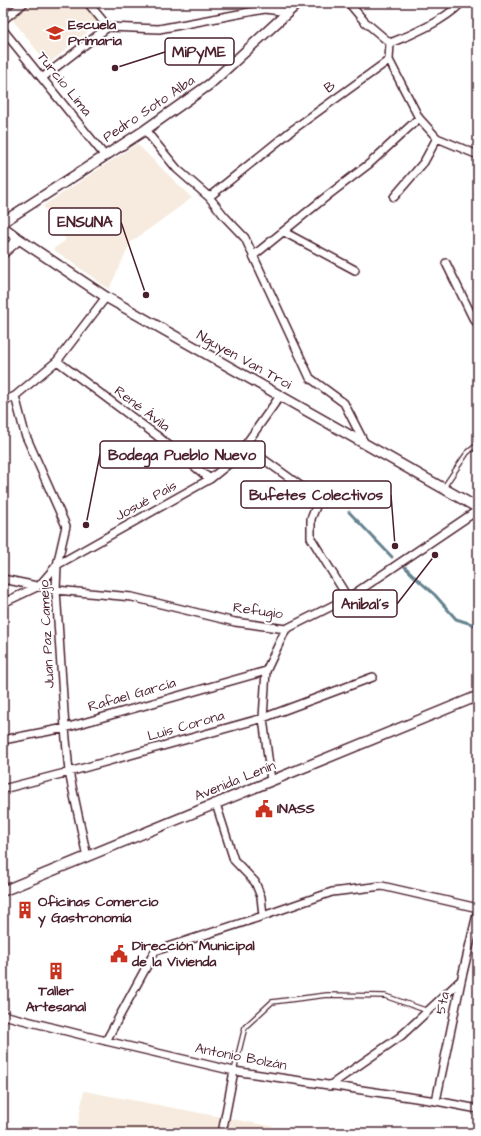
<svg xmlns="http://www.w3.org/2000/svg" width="481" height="1136" font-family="'Architects Daughter',sans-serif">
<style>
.built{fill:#f6ebde}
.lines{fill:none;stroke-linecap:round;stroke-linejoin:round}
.stream{stroke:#658390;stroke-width:3}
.service-casing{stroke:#4a1f2b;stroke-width:6}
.minor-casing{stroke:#4a1f2b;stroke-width:10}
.tertiary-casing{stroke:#4a1f2b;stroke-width:12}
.service{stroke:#fff;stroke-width:3.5}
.minor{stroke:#fff;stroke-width:7}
.tertiary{stroke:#fff;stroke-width:9}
.labels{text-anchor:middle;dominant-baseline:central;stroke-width:4;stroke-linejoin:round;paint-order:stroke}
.poi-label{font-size:14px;font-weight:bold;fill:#4a1f2b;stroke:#fff;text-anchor:start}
.street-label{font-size:14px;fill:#4a1f2b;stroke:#fff}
.leader{fill:none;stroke:#4a1f2b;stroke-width:1.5}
.callout-dot{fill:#4a1f2b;stroke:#fff;stroke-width:1.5}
.callout{fill:#fff;stroke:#4a1f2b;stroke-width:1.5}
.callout-label{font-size:15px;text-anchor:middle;font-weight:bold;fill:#4a1f2b}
</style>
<rect width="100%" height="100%" fill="#fff"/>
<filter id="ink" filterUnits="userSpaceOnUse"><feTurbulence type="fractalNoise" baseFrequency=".025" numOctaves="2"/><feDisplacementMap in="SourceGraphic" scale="8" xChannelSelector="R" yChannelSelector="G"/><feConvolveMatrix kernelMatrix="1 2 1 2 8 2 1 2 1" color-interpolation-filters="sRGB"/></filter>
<g filter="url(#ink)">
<path class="built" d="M29,3h55l16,19 -52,42 -37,-46z
M137,144l55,54 -61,44 -22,47 -56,-40 13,-9 -23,-34z
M84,1091l222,42h-230z"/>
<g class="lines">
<path class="stream" d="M349,512l43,45
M405,567l13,13 17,15 21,24 22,7"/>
<g class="service-casing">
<path id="service" d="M444,487l23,-34 11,-9
M234,1071l11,-44 27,-25 55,-7 58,1 43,15"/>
</g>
<g class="minor-casing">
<path id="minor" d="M88,3l20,24
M349,3l15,18 26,22
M3,20l21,-17
M3,30l102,126
M390,43c22,-8 55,-23 71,-40
M389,60l30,58 18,20 41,17
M42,78l66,-51 51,2 106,-20 23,3
M145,130l32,39 32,28 16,20 20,21 65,140 34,25 21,41
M209,197l82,-66 98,-71 1,-17
M394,197l30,-35 13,-24
M284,232l71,38
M253,256l74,-60 42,-32 50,-46
M446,263l27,55 5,6
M57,361l99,74 54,44
M15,396l10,38 41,92 -9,39 -1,25 9,138 4,44 18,85
M3,401l12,-5 42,-35 49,-64
M245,446l74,53 -8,20v19l37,60
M3,579l53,11 76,7 103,25 51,7 62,-31 130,-88
M3,603l36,-17 18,-21 153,-86 26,-21 44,-62
M3,740l62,-12 201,-57
M271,781l-8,-63 3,-47 20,-42
M3,789l66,-17 194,-54 110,-41
M216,804l18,56 21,22 6,15 2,19
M3,1015l103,26 128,30 202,30 42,8
M106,1041l49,-90 108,-35 69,-24 50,-6 96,22
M329,1086l72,-50 59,-55
M436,1101l25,-120 17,-71
M222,1133l12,-62"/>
</g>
<g class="tertiary-casing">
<path id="tertiary" d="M3,222l142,-92 65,-46 88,-81
M3,227l16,12 87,58 372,211
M3,253l16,-14
M3,891l475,-195"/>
</g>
<use href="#service" class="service"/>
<use href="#minor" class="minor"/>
<use href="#tertiary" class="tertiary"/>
</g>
</g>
<defs>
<g id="school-bare" transform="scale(1.38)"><path d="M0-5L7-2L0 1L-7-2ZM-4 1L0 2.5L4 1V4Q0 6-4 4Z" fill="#c8321e" stroke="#fff" stroke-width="2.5" paint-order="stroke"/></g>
<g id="civic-bare" transform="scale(1.38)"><path d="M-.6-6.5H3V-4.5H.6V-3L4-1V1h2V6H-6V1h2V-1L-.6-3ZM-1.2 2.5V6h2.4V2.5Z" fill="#c8321e" stroke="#fff" stroke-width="2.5" paint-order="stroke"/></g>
<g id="building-bare" transform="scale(1.38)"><path d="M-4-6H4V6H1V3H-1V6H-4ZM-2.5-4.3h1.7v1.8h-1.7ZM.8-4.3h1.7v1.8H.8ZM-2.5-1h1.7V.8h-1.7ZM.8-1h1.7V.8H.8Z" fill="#c8321e" stroke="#fff" stroke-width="2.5" paint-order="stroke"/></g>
</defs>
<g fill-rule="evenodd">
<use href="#school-bare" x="55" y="33"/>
<use href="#civic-bare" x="264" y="809"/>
<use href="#building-bare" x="25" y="910"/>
<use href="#civic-bare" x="119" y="954"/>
<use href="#building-bare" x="56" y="971"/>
</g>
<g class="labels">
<g class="poi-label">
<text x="68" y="25">Escuela<tspan x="68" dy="16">Primaria</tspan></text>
<text x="277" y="809">INASS</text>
<text x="38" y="902">Oficinas Comercio<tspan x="38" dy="16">y Gastronomía</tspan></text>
<text x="132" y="946">Dirección Municipal<tspan x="132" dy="16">de la Vivienda</tspan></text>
<text x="56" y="991" text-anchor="middle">Taller<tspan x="56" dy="16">Artesanal</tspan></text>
</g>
<g class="street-label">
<text transform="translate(64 84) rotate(51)">Turcio Lima</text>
<text transform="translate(330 87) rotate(-36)">B</text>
<text transform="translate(149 109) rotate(-34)">Pedro Soto Alba</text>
<text transform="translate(244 360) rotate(29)">Nguyen Van Troi</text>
<text transform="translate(142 409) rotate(37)">René Ávila</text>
<text transform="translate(146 501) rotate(-29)">Josué País</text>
<text transform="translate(258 611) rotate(8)">Refugio</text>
<text transform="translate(47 634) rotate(-93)">Juan Paz Camejo</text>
<text transform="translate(132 695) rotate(-16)">Rafael García</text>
<text transform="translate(186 726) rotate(-16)">Luis Corona</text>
<text transform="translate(235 781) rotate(-22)">Avenida Lenín</text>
<text transform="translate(443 1003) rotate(-78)">5ta</text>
<text transform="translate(241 1057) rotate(11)">Antonio Bolzán</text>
</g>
</g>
<path class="leader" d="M115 68L165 52M146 295L121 222M86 525L100 454M395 546L391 495M435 555L397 604"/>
<g class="callout-dot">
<circle cx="115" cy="68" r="4"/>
<circle cx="146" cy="295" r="4"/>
<circle cx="86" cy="525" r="4"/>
<circle cx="395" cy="546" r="4"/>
<circle cx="435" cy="555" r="4"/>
</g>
<g class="callout">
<rect x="165" y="38" width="69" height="27" rx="4"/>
<rect x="49" y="208" width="72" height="27" rx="4"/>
<rect x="100" y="441" width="165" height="27" rx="4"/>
<rect x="241" y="481" width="150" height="27" rx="4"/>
<rect x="333" y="590" width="64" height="27" rx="4"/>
</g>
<g class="callout-label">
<text x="199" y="57">MiPyME</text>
<text x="85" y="227">ENSUNA</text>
<text x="182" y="460">Bodega Pueblo Nuevo</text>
<text x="316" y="500">Bufetes Colectivos</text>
<text x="365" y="609">Anibal´s</text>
</g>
<rect width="481" height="1136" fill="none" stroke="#fff" stroke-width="16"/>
<rect x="8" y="8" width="465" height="1120" fill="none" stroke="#4a1f2b" stroke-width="1.5" filter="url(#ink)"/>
</svg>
